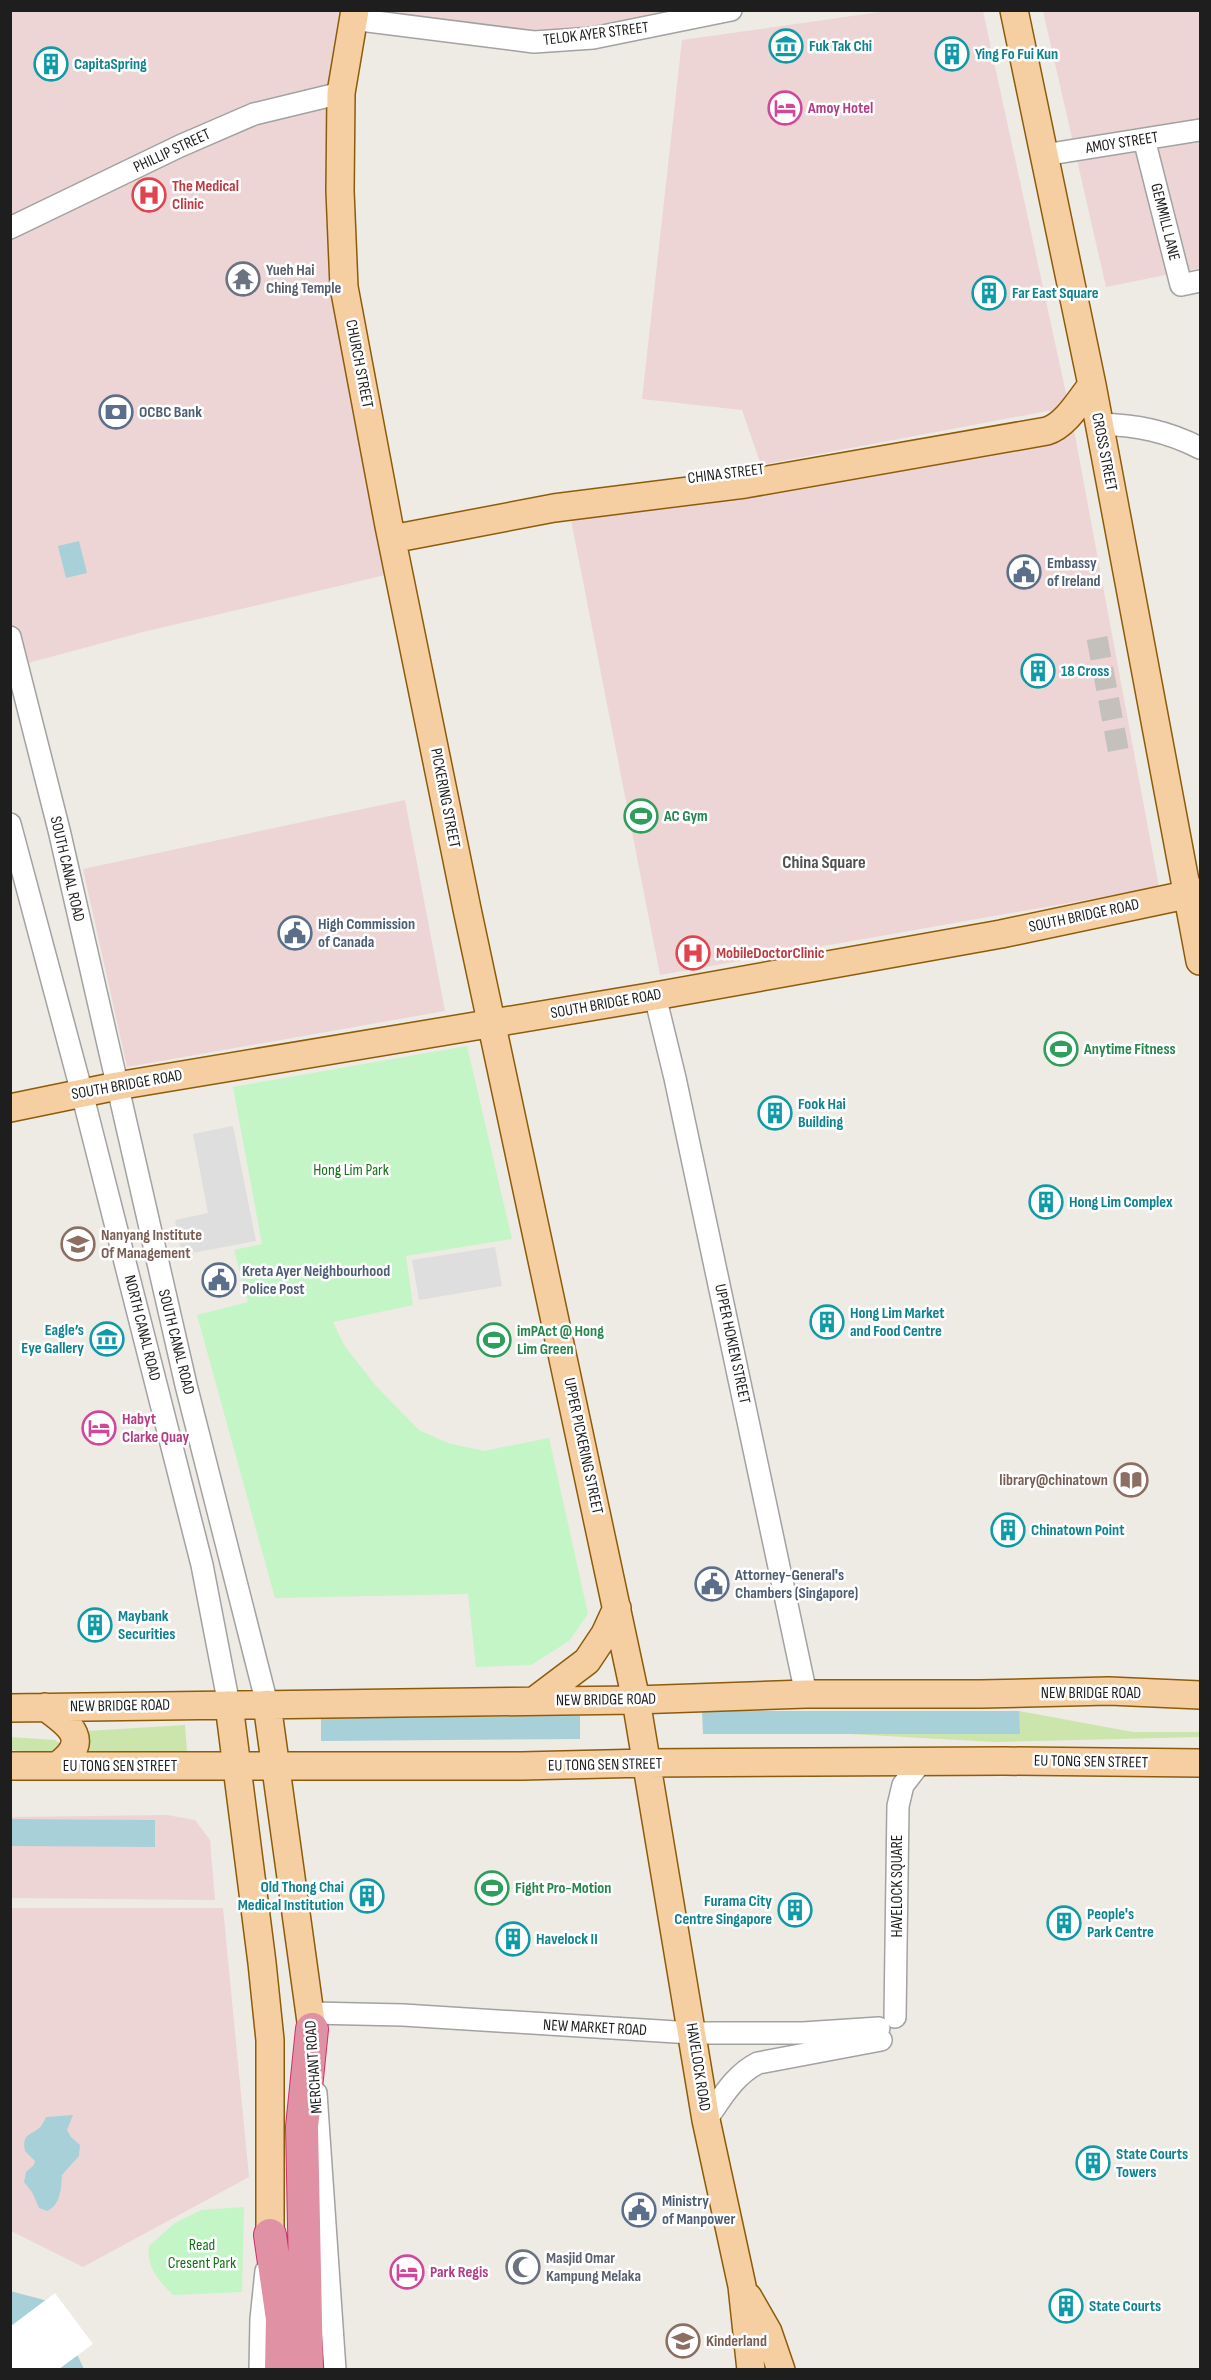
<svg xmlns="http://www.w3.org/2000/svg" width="1211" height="2380" font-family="'Sofia Sans Condensed',sans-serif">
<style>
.commercial{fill:#eed5d5}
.grass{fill:#cbe5ad}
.park{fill:#c4f5c6}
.parking{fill:#dedede}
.water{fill:#a8d0d9}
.pier{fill:#fff}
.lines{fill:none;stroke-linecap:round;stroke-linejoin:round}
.minor-tunnel{stroke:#c4c1bc;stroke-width:21;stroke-dasharray:21 10;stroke-linecap:butt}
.minor-casing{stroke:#a2a2a2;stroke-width:24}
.major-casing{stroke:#8d5c0a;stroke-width:30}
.highway-casing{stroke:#cd306d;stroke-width:34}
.minor{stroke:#fff;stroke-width:21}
.major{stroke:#f5cea2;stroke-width:27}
.highway{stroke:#e091a3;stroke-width:32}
.labels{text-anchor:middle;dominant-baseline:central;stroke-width:5;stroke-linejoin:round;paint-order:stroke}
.street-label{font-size:16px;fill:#1e1e1e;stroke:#fff}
.culture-label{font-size:16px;font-weight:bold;fill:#0d838f;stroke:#fff;text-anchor:start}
.hotel-label{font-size:16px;font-weight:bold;fill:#b23c85;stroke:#fff;text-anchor:start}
.health-label{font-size:16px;font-weight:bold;fill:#be3a42;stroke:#fff;text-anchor:start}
.worship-label{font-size:16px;font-weight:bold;fill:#5b616d;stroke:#fff;text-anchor:start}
.service-label{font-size:16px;font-weight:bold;fill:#4e5e75;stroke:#fff;text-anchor:start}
.leisure-label{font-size:16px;font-weight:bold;fill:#27864d;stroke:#fff;text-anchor:start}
.park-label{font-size:16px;fill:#137417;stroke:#fff}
.education-label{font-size:16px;font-weight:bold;fill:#785e54;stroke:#fff;text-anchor:start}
.neighbourhood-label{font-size:18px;font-weight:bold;fill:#515151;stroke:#fff}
</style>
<rect width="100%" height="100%" fill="#eeeae4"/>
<path class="commercial" d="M10,11h682l-99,27 -240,-19 -13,172 58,381 -255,60 -126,34 -7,-29z
M887,11h96l86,396 -308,58 -19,-55 -100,-11 40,-359z
M1043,11h157v257l-94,19z
M1074,430l85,457 -499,88 -89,-455z
M405,800l40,211 -318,56 -44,-198z
M167,1815l28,5 15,20 5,60 -204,-2v-81z
M10,1908h213l26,269 -166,90 -72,-36z"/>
<path class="grass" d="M1019,1711l114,21h67v5l-205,5 -145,-8h169z
M185,1725l2,26 -98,4 -2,-24z
M10,1737l45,3 6,5 -8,9 -42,-4z"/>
<path class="park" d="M467,1046l45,193 -106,17 7,49 -80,17 11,23 31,40 44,45 29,13 36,8 65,-13 39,176 -19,27 -38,24 -55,2 -8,-73 -193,4 -78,-283 51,-13 -14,-52 28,-6 -29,-157z
M244,2207l-2,85 -69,3c-14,-14 -27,-28 -24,-49l26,-23 26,-13z"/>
<path class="parking" d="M233,1126l23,115 -74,14 -7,-35 33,-7 -15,-79z
M495,1247l7,39 -83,14 -7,-40z"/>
<path class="water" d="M79,541l8,32 -21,5 -8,-32z
M702,1711h317l1,23h-317z
M580,1716v23l-259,2v-23z
M11,1819l144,1v27l-144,-1z
M73,2115l-6,15 4,7 9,8 -1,11 -17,19c-1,13 -1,30 -15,36l-8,-3 -7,-16 -8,-10 2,-10 8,-7 1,-4 -10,-10c-3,-16 3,-15 13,-22 4,-3 6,-8 8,-12z
M10,2291l42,11 32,67h-73z"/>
<path class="pier" d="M55,2293l38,51 -34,25h-48v-43z"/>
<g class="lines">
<path class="minor-tunnel" d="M1097,638l22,116"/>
<g class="minor-casing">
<path id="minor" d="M352,19l182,23 59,-4 138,-28
M1144,139l37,146 19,-4
M1044,155l156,-25
M10,228l170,-82 74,-32 87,-21
M1099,424c37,1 68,7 101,24
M10,637l49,193 127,555 81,319
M10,824l72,269 120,472 27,140
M655,996l20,82 131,616
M311,2013l92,2 289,18h111l76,-5
M895,2017l3,-211 5,-21 18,-23
M316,2093l19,277
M706,2120c16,-22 28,-45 52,-57l123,-23
M260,2370l1,-51 5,-48"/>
</g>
<g class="major-casing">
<path id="major" d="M355,10l-14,83 -1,98 4,96 45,239 78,383 169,791 70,420 36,166 9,84
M1014,10l78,375 108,576
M392,539l162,-31 191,-24 302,-53c19,-6 33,-31 45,-46
M10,1108l107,-22 538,-90 346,-62 199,-42
M534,1701l53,-40 18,-27 12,-26
M267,1704l45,325
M229,1705l33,258 8,77v195
M45,1707c27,19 46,34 12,59
M10,1708l625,-8 171,-6h175l128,-3 91,4
M10,1766h512l125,-3 357,-2 196,2
M748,2297l20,35 13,38"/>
</g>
<g class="highway-casing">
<path id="highway" d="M270,2235l12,84 -1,51
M307,2370l-5,-243 10,-98"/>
</g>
<use href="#minor" class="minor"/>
<use href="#major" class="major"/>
<use href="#highway" class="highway"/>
</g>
<defs>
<g id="museum-ring" transform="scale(1.725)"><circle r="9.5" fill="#fff" stroke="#0f9aa8" stroke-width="1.5"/><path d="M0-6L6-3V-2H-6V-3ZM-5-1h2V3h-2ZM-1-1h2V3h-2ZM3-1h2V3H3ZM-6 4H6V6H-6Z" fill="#0f9aa8"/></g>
<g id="building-ring" transform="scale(1.725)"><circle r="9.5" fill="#fff" stroke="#0f9aa8" stroke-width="1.5"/><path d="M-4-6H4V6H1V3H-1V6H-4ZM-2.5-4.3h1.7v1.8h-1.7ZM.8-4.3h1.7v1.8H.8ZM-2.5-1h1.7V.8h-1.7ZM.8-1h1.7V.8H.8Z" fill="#0f9aa8"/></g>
<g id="hotel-ring" transform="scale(1.725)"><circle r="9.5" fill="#fff" stroke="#d1479c" stroke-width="1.5"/><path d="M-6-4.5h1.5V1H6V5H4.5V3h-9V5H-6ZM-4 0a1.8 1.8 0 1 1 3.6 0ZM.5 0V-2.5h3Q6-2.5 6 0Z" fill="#d1479c"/></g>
<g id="hospital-ring" transform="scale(1.725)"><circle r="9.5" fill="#fff" stroke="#e0444e" stroke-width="1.5"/><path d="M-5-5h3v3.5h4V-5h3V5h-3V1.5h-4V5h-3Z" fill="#e0444e"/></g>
<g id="temple-ring" transform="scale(1.725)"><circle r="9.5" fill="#fff" stroke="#6b7280" stroke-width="1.5"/><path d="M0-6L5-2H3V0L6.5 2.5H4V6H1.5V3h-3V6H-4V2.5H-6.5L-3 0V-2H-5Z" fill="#6b7280"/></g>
<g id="bank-ring" transform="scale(1.725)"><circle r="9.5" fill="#fff" stroke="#5c6f8a" stroke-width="1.5"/><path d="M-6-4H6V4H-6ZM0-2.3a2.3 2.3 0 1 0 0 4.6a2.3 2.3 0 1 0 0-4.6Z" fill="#5c6f8a"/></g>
<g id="civic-ring" transform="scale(1.725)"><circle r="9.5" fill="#fff" stroke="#5c6f8a" stroke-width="1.5"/><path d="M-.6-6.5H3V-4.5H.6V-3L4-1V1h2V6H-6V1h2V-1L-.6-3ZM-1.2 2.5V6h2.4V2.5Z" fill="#5c6f8a"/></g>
<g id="stadium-ring" transform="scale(1.725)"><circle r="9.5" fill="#fff" stroke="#2e9e5b" stroke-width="1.5"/><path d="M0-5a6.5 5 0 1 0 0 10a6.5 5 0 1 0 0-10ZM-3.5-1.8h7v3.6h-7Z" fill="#2e9e5b"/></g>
<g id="university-ring" transform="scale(1.725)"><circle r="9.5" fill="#fff" stroke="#8d6e63" stroke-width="1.5"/><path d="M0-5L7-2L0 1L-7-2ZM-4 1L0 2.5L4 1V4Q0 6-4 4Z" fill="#8d6e63"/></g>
<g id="library-ring" transform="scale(1.725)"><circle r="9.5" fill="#fff" stroke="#8d6e63" stroke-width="1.5"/><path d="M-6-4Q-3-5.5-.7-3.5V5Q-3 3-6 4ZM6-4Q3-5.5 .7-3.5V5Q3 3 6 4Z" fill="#8d6e63"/></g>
<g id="mosque-ring" transform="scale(1.725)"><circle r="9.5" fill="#fff" stroke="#6b7280" stroke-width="1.5"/><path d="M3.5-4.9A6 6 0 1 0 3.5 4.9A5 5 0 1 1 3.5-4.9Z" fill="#6b7280"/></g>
<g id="school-ring" transform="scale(1.725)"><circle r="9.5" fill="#fff" stroke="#8d6e63" stroke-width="1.5"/><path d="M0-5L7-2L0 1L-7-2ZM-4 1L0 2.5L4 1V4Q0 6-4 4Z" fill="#8d6e63"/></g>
</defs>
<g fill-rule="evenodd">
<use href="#museum-ring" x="786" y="46"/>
<use href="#building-ring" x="952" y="54"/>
<use href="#building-ring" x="51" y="64"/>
<use href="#hotel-ring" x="785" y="108"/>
<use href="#hospital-ring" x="149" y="195"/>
<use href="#temple-ring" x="243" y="279"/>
<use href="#building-ring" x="989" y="293"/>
<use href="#bank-ring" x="116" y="412"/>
<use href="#civic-ring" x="1024" y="572"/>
<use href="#building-ring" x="1038" y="671"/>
<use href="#stadium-ring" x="641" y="816"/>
<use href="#civic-ring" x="295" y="933"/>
<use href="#hospital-ring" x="693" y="953"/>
<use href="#stadium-ring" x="1061" y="1049"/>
<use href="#building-ring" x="775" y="1113"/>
<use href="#building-ring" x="1046" y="1202"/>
<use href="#university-ring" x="78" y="1244"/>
<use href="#civic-ring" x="219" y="1280"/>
<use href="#building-ring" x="827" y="1322"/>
<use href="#museum-ring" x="107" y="1339"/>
<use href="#stadium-ring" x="494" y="1340"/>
<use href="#hotel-ring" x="99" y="1428"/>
<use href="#library-ring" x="1131" y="1480"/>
<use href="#building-ring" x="1008" y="1530"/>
<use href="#civic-ring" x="712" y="1584"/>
<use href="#building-ring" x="95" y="1625"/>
<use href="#stadium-ring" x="492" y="1888"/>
<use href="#building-ring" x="367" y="1896"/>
<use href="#building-ring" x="795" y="1910"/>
<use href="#building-ring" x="1064" y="1923"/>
<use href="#building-ring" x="513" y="1939"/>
<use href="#building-ring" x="1093" y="2163"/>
<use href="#civic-ring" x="639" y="2210"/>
<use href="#mosque-ring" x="523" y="2267"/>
<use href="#hotel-ring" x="407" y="2272"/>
<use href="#building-ring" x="1066" y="2306"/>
<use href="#school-ring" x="683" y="2341"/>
</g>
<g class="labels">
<g class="street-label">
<text transform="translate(596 34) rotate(-7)">TELOK AYER STREET</text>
<text transform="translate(1122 143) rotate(-9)">AMOY STREET</text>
<text transform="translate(172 151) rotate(-25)">PHILLIP STREET</text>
<text transform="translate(1165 222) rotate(76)">GEMMILL LANE</text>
<text transform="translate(359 364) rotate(79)">CHURCH STREET</text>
<text transform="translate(1104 452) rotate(79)">CROSS STREET</text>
<text transform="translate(726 474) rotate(-7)">CHINA STREET</text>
<text transform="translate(445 798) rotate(79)">PICKERING STREET</text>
<text transform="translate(67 869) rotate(77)">SOUTH CANAL ROAD</text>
<text transform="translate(1084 916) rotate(-12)">SOUTH BRIDGE ROAD</text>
<text transform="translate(606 1004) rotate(-10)">SOUTH BRIDGE ROAD</text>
<text transform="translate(127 1085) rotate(-10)">SOUTH BRIDGE ROAD</text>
<text transform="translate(142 1328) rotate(76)">NORTH CANAL ROAD</text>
<text transform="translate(176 1342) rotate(76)">SOUTH CANAL ROAD</text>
<text transform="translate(732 1344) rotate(78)">UPPER HOKIEN STREET</text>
<text transform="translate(583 1446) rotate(78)">UPPER PICKERING STREET</text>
<text x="1091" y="1693">NEW BRIDGE ROAD</text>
<text transform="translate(606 1700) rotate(-1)">NEW BRIDGE ROAD</text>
<text transform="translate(120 1706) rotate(-1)">NEW BRIDGE ROAD</text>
<text transform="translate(1091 1762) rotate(1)">EU TONG SEN STREET</text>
<text transform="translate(605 1765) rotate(-1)">EU TONG SEN STREET</text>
<text x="120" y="1766">EU TONG SEN STREET</text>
<text transform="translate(897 1886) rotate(-90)">HAVELOCK SQUARE</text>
<text transform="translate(595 2028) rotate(3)">NEW MARKET ROAD</text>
<text transform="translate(314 2067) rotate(-94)">MERCHANT ROAD</text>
<text transform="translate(698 2067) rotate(81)">HAVELOCK ROAD</text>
</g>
<g class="culture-label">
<text x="809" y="46">Fuk Tak Chi</text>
<text x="975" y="54">Ying Fo Fui Kun</text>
<text x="74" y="64">CapitaSpring</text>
<text x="1012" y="293">Far East Square</text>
<text x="1061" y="671">18 Cross</text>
<text x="798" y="1104">Fook Hai<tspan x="798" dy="18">Building</tspan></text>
<text x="1069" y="1202">Hong Lim Complex</text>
<text x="850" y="1313">Hong Lim Market<tspan x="850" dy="18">and Food Centre</tspan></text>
<text x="84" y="1330" text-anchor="end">Eagle’s<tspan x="84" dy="18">Eye Gallery</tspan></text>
<text x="1031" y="1530">Chinatown Point</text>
<text x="118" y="1616">Maybank<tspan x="118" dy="18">Securities</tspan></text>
<text x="344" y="1887" text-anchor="end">Old Thong Chai<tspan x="344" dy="18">Medical Institution</tspan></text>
<text x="772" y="1901" text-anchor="end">Furama City<tspan x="772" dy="18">Centre Singapore</tspan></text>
<text x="1087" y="1914">People's<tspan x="1087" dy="18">Park Centre</tspan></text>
<text x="536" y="1939">Havelock II</text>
<text x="1116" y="2154">State Courts<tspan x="1116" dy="18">Towers</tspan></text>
<text x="1089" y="2306">State Courts</text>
</g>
<g class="hotel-label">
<text x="808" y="108">Amoy Hotel</text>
<text x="122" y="1419">Habyt<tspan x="122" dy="18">Clarke Quay</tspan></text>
<text x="430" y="2272">Park Regis</text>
</g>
<g class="health-label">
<text x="172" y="186">The Medical<tspan x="172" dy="18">Clinic</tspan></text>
<text x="716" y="953">MobileDoctorClinic</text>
</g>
<g class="worship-label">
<text x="266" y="270">Yueh Hai<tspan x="266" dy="18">Ching Temple</tspan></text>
<text x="546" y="2258">Masjid Omar<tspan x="546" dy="18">Kampung Melaka</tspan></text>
</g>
<g class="service-label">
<text x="139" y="412">OCBC Bank</text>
<text x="1047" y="563">Embassy<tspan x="1047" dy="18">of Ireland</tspan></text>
<text x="318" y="924">High Commission<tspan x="318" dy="18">of Canada</tspan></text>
<text x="242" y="1271">Kreta Ayer Neighbourhood<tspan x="242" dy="18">Police Post</tspan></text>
<text x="735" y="1575">Attorney-General's<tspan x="735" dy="18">Chambers (Singapore)</tspan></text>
<text x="662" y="2201">Ministry<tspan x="662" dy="18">of Manpower</tspan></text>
</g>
<g class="leisure-label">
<text x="664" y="816">AC Gym</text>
<text x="1084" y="1049">Anytime Fitness</text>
<text x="517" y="1331">imPAct @ Hong<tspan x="517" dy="18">Lim Green</tspan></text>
<text x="515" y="1888">Fight Pro-Motion</text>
</g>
<g class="park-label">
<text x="351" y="1170">Hong Lim Park</text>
<text x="202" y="2245">Read<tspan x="202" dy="18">Cresent Park</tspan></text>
</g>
<g class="education-label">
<text x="101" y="1235">Nanyang Institute<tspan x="101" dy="18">Of Management</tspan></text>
<text x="1108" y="1480" text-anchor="end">library@chinatown</text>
<text x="706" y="2341">Kinderland</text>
</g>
<g class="neighbourhood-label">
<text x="824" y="862">China Square</text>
</g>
</g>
<rect width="1211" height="2380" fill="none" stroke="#1e1e1e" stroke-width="24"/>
</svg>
